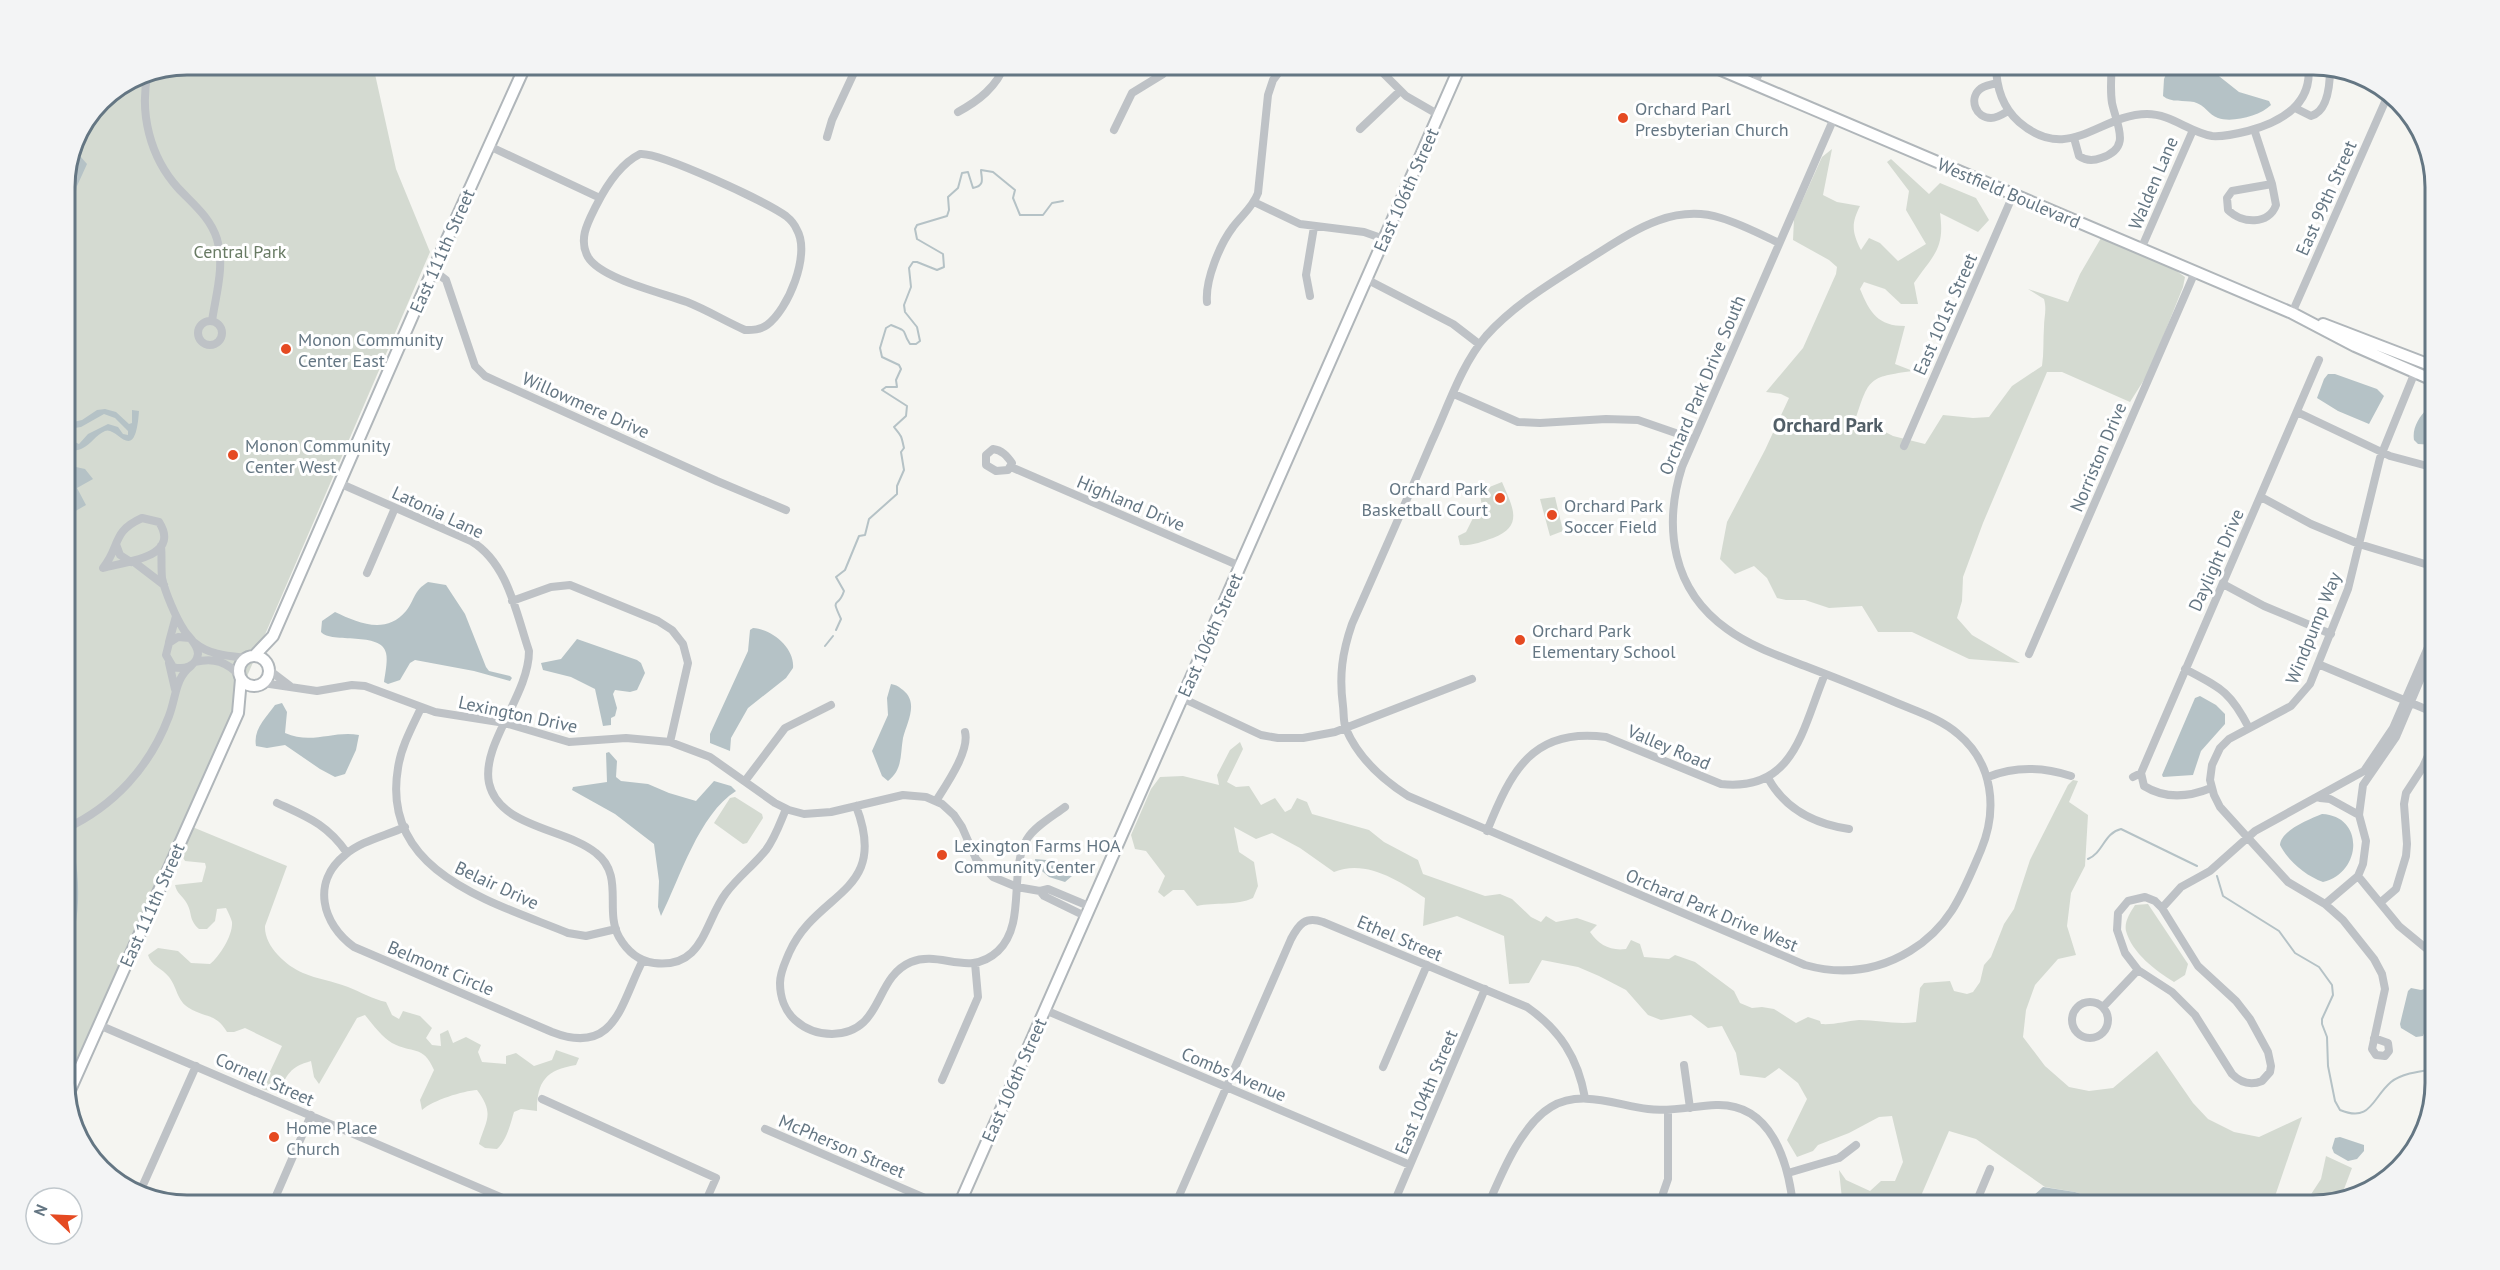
<svg xmlns="http://www.w3.org/2000/svg" width="2500" height="1270" font-family="'PT Sans',sans-serif">
<style>
.green{fill:#d4dad1}
.water{fill:#b5c2c6;fill-rule:evenodd}
.lines{fill:none;stroke-linecap:round;stroke-linejoin:round}
.stream{stroke:#b5c2c6;stroke-width:2}
.secondary-casing{stroke:#b0b6ba;stroke-width:14}
.street{stroke:#bec2c6;stroke-width:8}
.secondary{stroke:#fff;stroke-width:10}
.poi-dot{fill:#e54a22;stroke:#fff;stroke-width:2}
.labels{text-anchor:middle;dominant-baseline:central;stroke-width:6;stroke-linejoin:round;paint-order:stroke}
.poi-label{font-size:18px;fill:#647683;stroke:#fff;text-anchor:start}
.street-label{font-size:18px;fill:#647683;stroke:#fff}
.park-label{font-size:18px;fill:#687a63;stroke:#fff}
.neighbourhood-label{font-size:20px;font-weight:bold;fill:#525f68;stroke:#fff}
.rim{fill:none;stroke:#647683;stroke-width:3}
</style>
<rect width="100%" height="100%" fill="#f5f5f1"/>
<path class="green" d="M187,64l186,1 23,104 34,83 -364,844 -1,-917 9,-39 27,-40 39,-26z
M1832,149l-9,46 14,7 23,4c-9,18 -8,26 1,44l8,-12 11,5 18,18 28,-17 -20,-34 3,-19 -22,-29 4,-3 38,35 11,-11 36,15 13,22 -11,12 -38,-19c5,36 -6,41 -26,70l4,21h-17l-16,-15 -21,-7 -4,7c10,24 18,37 45,37l-10,38 18,7c-45,6 -44,7 -58,50l15,3 23,12 32,8 18,-29 30,3 16,-1 23,-31 30,-20c2,-13 1,-26 2,-39 0,-10 3,-17 0,-28l-16,-10 40,13 12,-28 21,-36 70,29 14,10 -2,10 -34,85 -19,30 -68,-30h-15l-64,151 -20,54 -1,24 -5,17 15,17 48,28 -51,-4 -57,-27h-34l-16,-26 -33,2 -24,-8h-19l-9,-2 -10,-20 -13,-12 -19,8 -15,-15 7,-37 38,-72 24,-52 -8,-4 -15,-2 37,-44 33,-74 1,-7 -8,-7 -36,-20 1,-21 28,-62z
M1502,482c10,24 23,44 -9,56 -12,4 -21,8 -33,7l-2,-9 8,-4 7,-14 10,-7 -3,-16 8,-4 -1,-3z
M1555,497l8,34 -13,5 -10,-37z
M1240,742l3,7 -16,33 9,5 13,-1 12,19 14,-7 10,14 6,-3 6,-11 10,4 5,12 57,16 15,12 34,18 5,14 62,22 15,-2 12,5 19,18 10,5 5,-6 10,6 21,-4 20,7 -7,7c9,13 20,19 36,17l5,-9 9,4 4,13 25,2 6,-4 20,7 39,29 6,12 12,5 10,-1 12,2 22,14 12,-6 12,4 1,3c13,1 25,-3 38,-4 20,0 38,5 57,2l4,-34 4,-5 26,-2 4,10 13,3 6,-2 7,-10 4,-17 7,-8 13,-33 10,-15 16,-49 38,-75 5,-5 5,1 -9,21 19,13 -3,51 -14,27 -4,33 9,29 -18,4 -23,26 -9,25 -3,27 22,29 24,21 20,4 24,-3 44,-37 36,52 15,16 26,13 25,5 43,-20 -30,88h-156l-41,-13 -30,-5 -69,-48 -27,-8 -32,74h-63l-12,-6 -3,-29 7,10 24,11 11,-10h14l8,-19 -11,-46 -13,1 -30,16 -31,12 -5,6 -16,6 -10,-17 20,-41 -9,-16 -19,-15 -14,10 -25,-3 -4,-22 -14,-27 -14,2 -17,-13 -30,5 -13,-5 -22,-25 -27,-14 -21,-9 -36,-7 -13,23 -20,1 -5,-48 -47,-20 -34,10 2,-28c-26,-17 -59,-39 -91,-26l-34,-24 -28,-15 -16,6 -22,-12 5,25 15,10 4,24 -5,12c-16,8 -38,4 -56,8l-13,-16h-11l-9,7 -6,-5 7,-16 -19,-25 -11,-2 -4,-14 20,-46 9,-12 23,-1 36,9 -2,-10 13,-25z
M735,797l27,17 1,4 -16,25 -4,1 -29,-21 16,-25z
M190,826l97,40 -22,60c-1,20 21,40 38,47 14,6 30,8 45,14 13,5 24,12 38,15l6,13 7,4 4,-8 17,5 12,12 -6,10 6,7 9,1 -1,-12 8,-4 5,13 13,-6 15,8 -3,7 4,10 24,2v-8l10,-3 18,13 18,-6 4,-10 23,8 -3,7c-30,5 -39,16 -39,46l-16,-2 -7,3c-4,13 -7,28 -17,37l-12,-1 -6,-4c7,-24 16,-30 -2,-54 -14,1 -44,10 -55,20l-2,-10 14,-30c-11,-26 -22,-16 -42,-27 -9,-5 -20,-19 -27,-28l-8,3 -38,66 -5,-7 -3,-16c-21,6 -24,13 -32,32l-17,-4 20,-43 -37,-18 -11,4h-7c-11,-19 -22,-14 -38,-24 -12,-7 -12,-21 -20,-31 -7,-9 -18,-11 -21,-22l10,-7 20,3 13,12 19,1c10,-8 23,-29 22,-42 -1,-4 -4,-10 -6,-14l-9,1 -2,12 -8,8h-8c-11,-10 -6,-16 -13,-27 -4,-7 -9,-8 -11,-17l27,-3 4,-15 -1,-4 -20,-2 -4,-7z
M2148,904l40,60 -3,11 -11,7c-18,-11 -42,-29 -48,-51 -2,-9 4,-18 9,-26z
M2326,1156l26,12 -11,29 -28,8h-9l17,-26z"/>
<path class="water" d="M2170,65h35l34,27 30,9 2,4c-11,11 -39,18 -53,13 -9,-3 -13,-13 -24,-16 -10,-2 -23,1 -31,-6l1,-17z
M75,139l5,17 7,8 -10,22 -12,63v-70z
M2328,374h7l42,15 7,7 -15,28 -31,-13 -21,-13 7,-19z
M105,409l11,3 13,12 3,-1v-13l7,1c-4,57 -22,14 -34,20 -9,4 -14,13 -22,17 -5,3 -13,3 -18,5v-29l17,-4 15,-10zM104,414l11,4 13,13v4l-5,-1 -5,-7 -10,-3 -20,10 -9,10 -9,-4 -4,-8 2,-3 13,-2z
M2427,409l8,4v32l-17,-1 -4,-4c-2,-12 5,-23 13,-31z
M76,467l9,2 8,10 -16,9 9,17 -21,12v-16l7,-5 -7,-4v-19z
M428,582l18,3 19,29 21,53 3,4 21,5 2,2 -2,3 -36,-10 -59,-11 -5,3 -10,17 -12,4 -4,-2c1,-8 4,-21 2,-29 -4,-22 -55,-9 -65,-21l1,-11 13,-9c23,11 51,23 71,-1 9,-11 7,-20 22,-29z
M753,628c19,1 42,20 40,40l-7,10 -38,30 -17,30 -1,13 -20,-8v-9l38,-83 2,-21z
M577,639l60,21 4,3 4,10 -8,17 -7,2 -15,-2 -2,4 4,14 -2,8 -4,2v7l-8,1 -8,-37 -24,-12 -28,-7 -2,-7 20,-4z
M891,684c6,1 8,3 12,6 16,13 4,32 0,48 -3,17 0,31 -15,43l-6,-5 -10,-25 16,-36 -1,-17z
M2200,696l16,9 9,9v10l-24,27 -8,24 -30,2 -1,-2 33,-77z
M282,703l5,9 -2,21c27,12 49,-3 74,2l-3,15 -11,24 -10,3 -15,-8 -35,-24 -18,3 -11,-2c-3,-17 10,-28 19,-41z
M609,752l8,9 -1,16 5,4 27,3 21,9 27,8 18,-20 17,5 5,5c-37,23 -56,87 -75,125l-3,-9 1,-26 -5,-37 -39,-30 -43,-24 1,-3 34,-5 -1,-29z
M2322,814c43,2 40,59 1,68 -17,-6 -35,-21 -43,-37 1,-15 30,-26 42,-31z
M65,815c15,44 20,101 0,144z
M1035,859l33,3 5,4 -1,10 -7,6 -16,-5 -13,-11z
M2431,987h4v16l-12,33 -7,1 -15,-9 -1,-4 8,-33 3,-3 10,2z
M2340,1137l24,8v6l-7,8 -9,2 -14,-8 -2,-5 3,-10z
M2043,1187l32,5 41,13h-88l4,-8z"/>
<g class="lines">
<path class="stream" d="M836,630l5,-11c-11,-24 -3,-9 3,-28l-8,-14 9,-7 14,-34 6,-1 4,-16 28,-25v-8l7,-16 -3,-18 3,-4c-3,-13 -2,-11 -10,-21l12,-11 1,-10 -25,-16 4,-3h11l-1,-7 5,-11 -2,-4 -17,-8 -2,-9 6,-20 5,-3c20,8 9,4 19,19h6l4,-3 -3,-14 -12,-15 -1,-7 7,-18 -2,-19 4,-6h4l20,8 7,-3 -1,-13 -26,-15 -2,-10 2,-4 30,-9 2,-6 -1,-13 10,-9 4,-15 6,-1 5,16c13,-2 8,-11 8,-18l12,2 22,18 -2,8 7,17h23l9,-12 11,-2
M825,646l8,-10
M2088,859c15,-6 16,-26 33,-30l76,37
M2217,876l6,20 56,35 16,22 24,14 13,18 1,10 -11,24v5l5,13 1,29 7,35 5,9c31,13 32,-12 51,-28 11,-9 31,-11 44,-13"/>
<g class="secondary-casing">
<path id="secondary" d="M1707,64l585,249 63,33 80,35
M2323,324l112,43
M239 671a15 15 0 1 1 30 0a15 15 0 1 1-30 0Z
M254,656l19,-20 143,-328 110,-244
M67,1097l171,-384 3,-34
M959,1205l502,-1141"/>
</g>
<path class="street" d="M1374,64l32,32 33,19
M1996,64c0,23 6,43 23,58 50,43 81,-8 128,-8 24,0 42,18 65,22 12,1 24,-2 36,-5 33,-9 66,-27 60,-67
M148,72c-9,41 2,85 30,116 15,16 32,29 39,51 8,27 -1,55 -5,82
M1997,83c-6,2 -13,2 -18,7 -10,10 -3,28 12,28 6,0 12,-4 17,-7
M1754,85l9,-21
M2295,108l16,8c17,-5 19,-32 19,-48
M958,112c20,-11 39,-25 47,-48
M1360,129l40,-38
M2254,129l18,55
M1114,130l18,-37 31,-19 7,-10
M827,137l5,-17 26,-56
M2074,138l5,18c7,5 14,5 22,2 31,-10 16,-32 11,-55 -2,-13 -1,-26 0,-39
M489,146l111,52
M640,154c20,-2 127,48 146,62 5,4 9,9 11,14 14,24 -9,80 -30,95 -7,5 -14,5 -22,5 -20,-9 -38,-20 -58,-28 -24,-9 -86,-23 -99,-45 -10,-18 0,-35 8,-51 10,-20 24,-42 44,-52z
M2272,184l4,21c-7,20 -34,19 -48,5l-1,-12 5,-7z
M1254,202l46,22 64,8 20,7
M1779,243c-19,-9 -38,-19 -58,-25 -51,-16 -93,17 -134,42 -36,23 -72,44 -101,76 -25,29 -38,71 -54,105 -26,61 -53,122 -80,183 -10,29 -13,52 -9,82 1,7 0,16 3,23 12,28 37,51 62,67l397,169c36,10 72,6 105,-14 41,-25 53,-59 71,-101 17,-41 12,-87 -23,-116 -17,-15 -40,-22 -61,-31 -30,-13 -61,-25 -92,-37 -26,-10 -55,-20 -78,-37 -55,-39 -64,-102 -45,-162l152,-349
M2141,249l52,-119
M433,270l13,10 29,86 10,10 232,105 69,29
M1366,279l87,45 26,20
M1310,296l-4,-21 8,-48
M1207,302c-2,-22 13,-58 26,-75 8,-11 20,-20 25,-34l10,-98 5,-15 12,-16
M2292,313l96,-218
M198 333a12 12 0 1 1 24 0a12 12 0 1 1-24 0Z
M1454,394l64,28 22,1 66,-4 32,1 55,19
M2297,412l93,44 45,12
M1904,446l109,-251
M993,449c9,1 14,7 19,14l-4,7 -12,1 -10,-6v-10z
M1011,467l229,99
M339,483l132,58c37,22 45,72 58,110 0,44 -48,93 -40,132 10,45 77,45 107,70 29,23 8,57 23,84 8,14 20,24 35,26 50,6 50,-41 72,-70 12,-16 28,-28 40,-43 9,-12 14,-27 20,-41
M2261,497l50,27 48,20 76,23
M142,518l17,4c23,36 -36,40 -56,46 18,-22 8,-36 39,-50z
M116,544l4,11 11,7
M161,546c1,10 0,21 1,32 3,14 14,40 22,52 5,8 14,14 14,24 -2,13 -14,16 -25,13l-7,-12 3,-12 9,-6 12,1
M134,562l30,23
M367,573l28,-65
M2223,584l41,22 67,28
M512,601l39,-14 19,-2 88,36 14,9 11,14 5,19 -18,79
M169,642l7,-26
M195,643c14,12 34,13 52,15
M2029,654l166,-382
M195,662c19,-5 32,0 45,14
M169,663l6,26
M2318,664l117,49
M2185,669c36,19 45,22 64,59
M269,670l21,16
M263,683l54,8 35,-6 13,1 70,26 70,11 64,19 57,-4 44,4 40,15 65,46 14,7 15,4 27,-2 72,-17 23,2 16,7 12,11 8,12 14,32 17,18 24,10 23,4 8,-2 43,18
M1182,698l79,37 17,3h25l32,-6 137,-53
M421,708c-9,19 -20,39 -23,60 -18,105 95,134 170,165l18,3 30,-7
M1988,777c27,-11 55,-10 83,-1
M2133,777l8,-4
M1768,778c17,31 47,46 81,51
M745,781l40,-53 46,-23
M2211,788c-22,9 -46,11 -67,-2l-3,-13 178,-413
M2320,798l10,1 29,16
M936,801c10,-16 34,-50 29,-69
M277,803c30,14 50,21 70,50
M856,806c34,88 -39,84 -67,147 -4,10 -9,19 -9,30 0,14 5,28 15,37 10,9 23,14 37,14 52,-1 41,-56 79,-72 30,-12 58,16 87,-11 29,-28 10,-79 29,-112 8,-13 26,-23 38,-32
M405,827c-20,9 -44,14 -60,28 -34,27 -23,69 9,92l198,85c64,25 69,-30 91,-72
M65,829c49,-23 85,-62 104,-113 7,-18 6,-38 22,-50
M1487,831c24,-60 46,-104 119,-94l115,47c74,8 81,-55 104,-110
M2358,876l41,50 34,28h2
M1040,891l4,5 43,21
M2145,897l10,4 7,7 36,58 38,35 14,18 18,33 3,14 -1,6 -8,9c-12,5 -22,1 -30,-7l-37,-59 -23,-23 -34,-22 -13,-17 -8,-23 1,-17 10,-12z
M2381,902l15,-13 10,-33 1,-12 -3,-40 2,-11 17,-26 12,-27
M2325,904l33,-28 5,-12 3,-23 -7,-26 4,-30 33,-48 39,-92
M2162,908l19,-21 29,-16 45,-40 109,-60 29,-43 42,-97
M2072 1020a18 18 0 1 1 36 0a18 18 0 1 1-36 0Z
M2103,1007l35,-37
M1045,1010l365,155
M99,1025l420,180
M2374,1038l14,5 1,8 -4,5 -9,-1 -4,-6 13,-60 -3,-15 -8,-15 -31,-39 -18,-16 -37,-22 -68,-75 -6,-12 -4,-15 2,-15 8,-17 9,-9 62,-33 19,-22 38,-95 32,-131 35,-86
M1684,1065l6,43
M1383,1067l44,-102
M942,1080l36,-83 -3,-34
M542,1099l174,79 -12,27
M765,1129l176,76
M1788,1173l51,-15 17,-13
M139,1194l57,-128
M272,1205l39,-90
M1175,1205l116,-266c8,-15 14,-23 32,-17l204,85c33,23 51,51 58,91
M1393,1205l92,-216
M1488,1205c13,-30 33,-80 63,-98 30,-18 65,-2 97,2 23,3 45,-3 68,-4 55,-2 72,56 77,100
M1659,1205l9,-26v-69
M1975,1205l15,-36"/>
<use href="#secondary" class="secondary"/>
</g>
<g class="poi-dot">
<circle cx="1623" cy="118" r="6"/>
<circle cx="286" cy="349" r="6"/>
<circle cx="233" cy="455" r="6"/>
<circle cx="1500" cy="498" r="6"/>
<circle cx="1552" cy="515" r="6"/>
<circle cx="1520" cy="640" r="6"/>
<circle cx="942" cy="855" r="6"/>
<circle cx="274" cy="1137" r="6"/>
</g>
<g class="labels">
<g class="poi-label">
<text x="1635" y="108">Orchard Parl<tspan x="1635" dy="21">Presbyterian Church</tspan></text>
<text x="298" y="339">Monon Community<tspan x="298" dy="21">Center East</tspan></text>
<text x="245" y="445">Monon Community<tspan x="245" dy="21">Center West</tspan></text>
<text x="1488" y="488" text-anchor="end">Orchard Park<tspan x="1488" dy="21">Basketball Court</tspan></text>
<text x="1564" y="505">Orchard Park<tspan x="1564" dy="21">Soccer Field</tspan></text>
<text x="1532" y="630">Orchard Park<tspan x="1532" dy="21">Elementary School</tspan></text>
<text x="954" y="845">Lexington Farms HOA<tspan x="954" dy="21">Community Center</tspan></text>
<text x="286" y="1127">Home Place<tspan x="286" dy="21">Church</tspan></text>
</g>
<g class="street-label">
<text transform="translate(2153 183) rotate(-67)">Walden Lane</text>
<text transform="translate(1406 190) rotate(-66)">East 106th Street</text>
<text transform="translate(2009 193) rotate(23)">Westfield Boulevard</text>
<text transform="translate(2326 198) rotate(-66)">East 99th Street</text>
<text transform="translate(442 251) rotate(-66)">East 111th Street</text>
<text transform="translate(1945 314) rotate(-66)">East 101st Street</text>
<text transform="translate(1702 385) rotate(-67)">Orchard Park Drive South</text>
<text transform="translate(586 405) rotate(24)">Willowmere Drive</text>
<text transform="translate(2098 457) rotate(-67)">Norriston Drive</text>
<text transform="translate(1131 503) rotate(23)">Highland Drive</text>
<text transform="translate(438 512) rotate(25)">Latonia Lane</text>
<text transform="translate(2216 560) rotate(-66)">Daylight Drive</text>
<text transform="translate(2313 628) rotate(-68)">Windpump Way</text>
<text transform="translate(1210 635) rotate(-66)">East 106th Street</text>
<text transform="translate(518 714) rotate(12)">Lexington Drive</text>
<text transform="translate(1669 747) rotate(23)">Valley Road</text>
<text transform="translate(497 885) rotate(25)">Belair Drive</text>
<text transform="translate(152 905) rotate(-66)">East 111th Street</text>
<text transform="translate(1712 910) rotate(23)">Orchard Park Drive West</text>
<text transform="translate(1400 938) rotate(23)">Ethel Street</text>
<text transform="translate(441 968) rotate(23)">Belmont Circle</text>
<text transform="translate(1234 1074) rotate(23)">Combs Avenue</text>
<text transform="translate(265 1079) rotate(24)">Cornell Street</text>
<text transform="translate(1014 1080) rotate(-66)">East 106th Street</text>
<text transform="translate(1426 1092) rotate(-67)">East 104th Street</text>
<text transform="translate(842 1146) rotate(23)">McPherson Street</text>
</g>
<g class="park-label">
<text x="240" y="251">Central Park</text>
</g>
<g class="neighbourhood-label">
<text x="1828" y="425">Orchard Park</text>
</g>
</g>
<path d="M0 0H2500V1270H0ZM187 75H2313A112 112 0 0 1 2425 187V1083A112 112 0 0 1 2313 1195H187A112 112 0 0 1 75 1083V187A112 112 0 0 1 187 75Z" fill="#f3f4f5" fill-rule="evenodd"/>
<path class="rim" d="M187 75H2313A112 112 0 0 1 2425 187V1083A112 112 0 0 1 2313 1195H187A112 112 0 0 1 75 1083V187A112 112 0 0 1 187 75Z"/>
<g transform="translate(54 1216) rotate(293)"><circle r="28" fill="#ffffff" stroke="#c1c8cd" stroke-width="1.5"/>
<path d="M0-4.5L10 22L0 15L-10 22Z" fill="#e54a22"/>
<text y="-9" font-size="16" font-weight="bold" text-anchor="middle" fill="#647683">N</text>
</g>
</svg>
